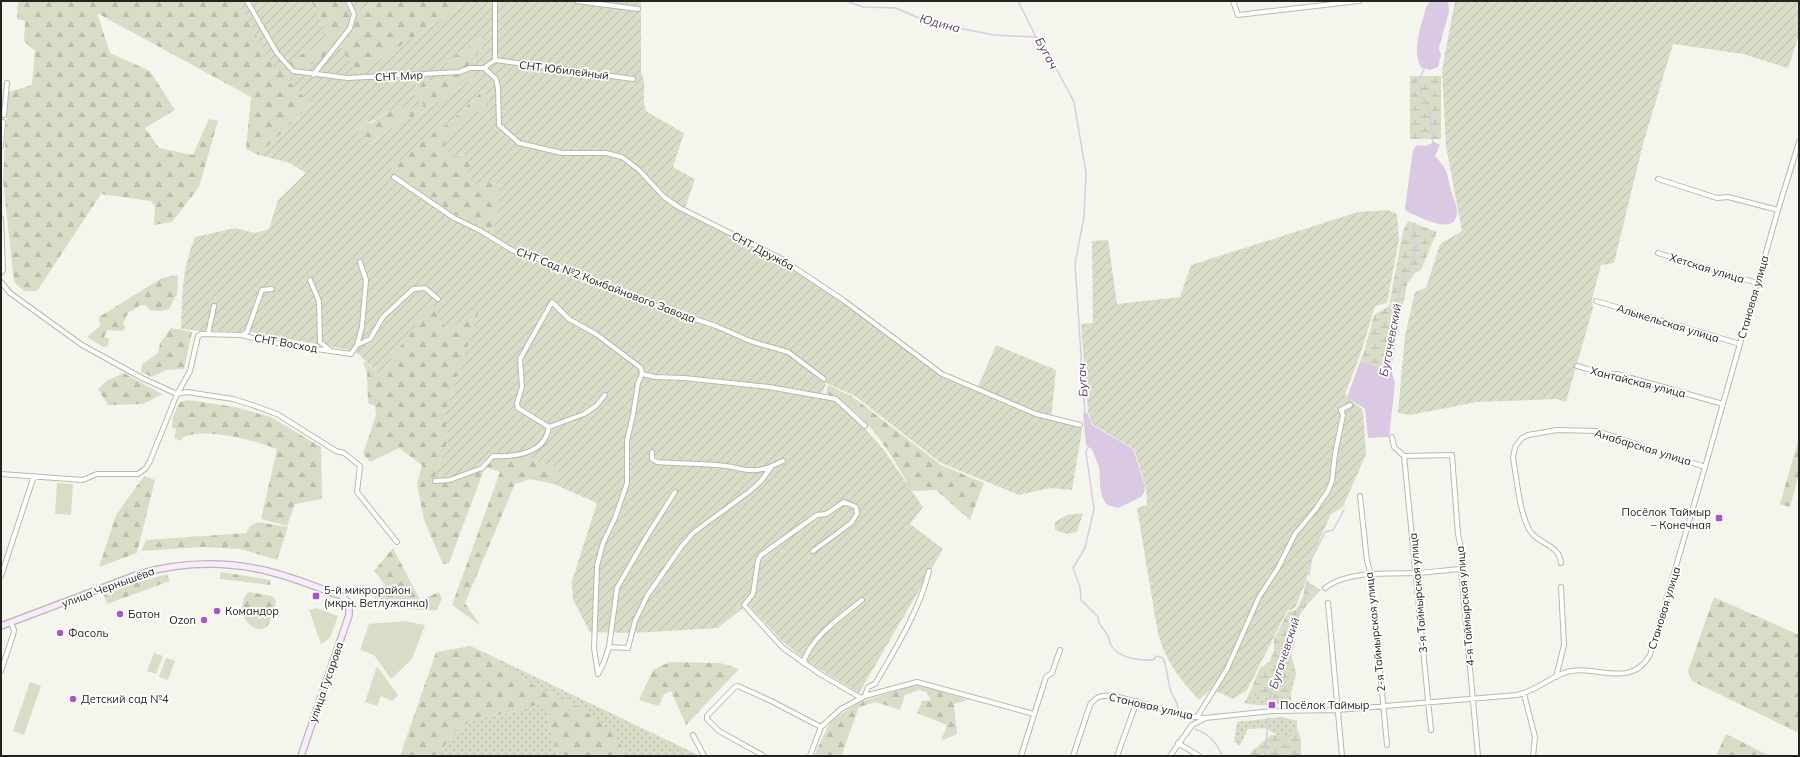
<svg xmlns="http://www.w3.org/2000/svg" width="1800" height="757" font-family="Mulish,sans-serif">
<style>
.grass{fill:url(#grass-dots)}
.forest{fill:url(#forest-firs)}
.wetland{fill:url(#wetland-marsh)}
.park{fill:#d8ddc8}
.garden{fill:url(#garden-furrows);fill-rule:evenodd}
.water{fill:#dbc8e2}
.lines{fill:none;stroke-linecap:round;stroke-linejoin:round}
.stream{stroke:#dbc8e2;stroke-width:1.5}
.street-casing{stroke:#b7b9b0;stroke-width:6}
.secondary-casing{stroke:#b7b9b0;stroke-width:8}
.street{stroke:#fff;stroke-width:4}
.secondary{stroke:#f9eaff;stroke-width:5.5}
.poi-dot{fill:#aa56c6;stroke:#fff;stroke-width:1.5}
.labels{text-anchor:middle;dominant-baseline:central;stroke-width:3.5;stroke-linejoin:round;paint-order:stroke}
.street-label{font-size:11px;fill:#232420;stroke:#fff}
.poi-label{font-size:11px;fill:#232420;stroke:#fff;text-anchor:start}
.water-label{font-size:12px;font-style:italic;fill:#573b61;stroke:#fff}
</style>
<defs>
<pattern id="grass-dots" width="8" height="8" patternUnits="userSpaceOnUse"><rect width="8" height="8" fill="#d8ddc8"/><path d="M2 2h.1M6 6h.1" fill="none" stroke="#b9beac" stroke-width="1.8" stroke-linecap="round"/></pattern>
<pattern id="forest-firs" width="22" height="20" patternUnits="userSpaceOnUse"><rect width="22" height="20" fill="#d8ddc8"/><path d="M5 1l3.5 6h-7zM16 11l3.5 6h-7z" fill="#b9beac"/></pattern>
<pattern id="wetland-marsh" width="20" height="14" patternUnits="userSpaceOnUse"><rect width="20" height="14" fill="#d8ddc8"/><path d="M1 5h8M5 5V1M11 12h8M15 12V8" fill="none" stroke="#b9beac"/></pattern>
<pattern id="garden-furrows" width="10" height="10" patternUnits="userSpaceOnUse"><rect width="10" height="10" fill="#d8ddc8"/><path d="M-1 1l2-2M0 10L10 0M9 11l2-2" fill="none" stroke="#b9beac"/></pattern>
</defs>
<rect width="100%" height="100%" fill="#f4f6ed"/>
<path class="grass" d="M471,646l225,108 2,2h-76l2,-5 -42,-42 -45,-22z
M1291,693v8c-8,5 -38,5 -47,2l4,-7 32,3z
M546,702l3,23 10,31h-119l4,-10 17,-19 17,-9 27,-4z
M1282,717l15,4v7l-9,7 -10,1 -12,-8 -18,1 -8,17 -6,-4 3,-20z"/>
<path class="forest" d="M18,1h219l8,15 85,23 -19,-38h35l6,13 29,-13h79v6l-103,67 -58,-3 -11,9 23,24 -52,51 -13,-6 5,-52 -154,-84 13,40 40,18 25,39 -30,18 14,20 34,7 16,-36 9,2 -19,66 -27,35 -18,3 1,-19 -4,-5 -50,-7 -64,97h-13l-10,-9 -11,-102 5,-88 24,-7 3,-34 -11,-10 1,-20 -8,-2z
M481,37l2,2 -2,11 -7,8 1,7 -3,14 -54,36 -16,5 -32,24 -11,-13 4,-8h9l19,-14 19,-2 5,-9 2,-16 32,-4 -2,-16z
M482,91l7,7 -3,19 -10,-9 -21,49 8,-3 25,28 12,2 -3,15 2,10 -7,22 -21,-11 -10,-2 -70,-46 2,-6 41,-34 14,-8z
M178,275l-1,19 -8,15 -9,2 -10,-1 -4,-5h-6l-12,8 -5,10 3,5 -4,3 -14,-1 -4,7 5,2 -1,7 -5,1 -16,-10 13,-11 -1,-9 63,-39z
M431,302l50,5 -36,107 3,26 -13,36 47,-11 8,-12h25l44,16 -5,15 -24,-5 -15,5 -50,119 16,23 -29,-21 48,-133 -15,-5 -36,96 -6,1 -19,-44 -7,-36 5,-19 -23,-17 -29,14 -7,-8 13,-39 -1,-9 -7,-3 -1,-31 -4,-9 2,-1 15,13z
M171,328l21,4 -8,37 -18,1 -14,7 -11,-5 1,-8 16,-11 2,-10z
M124,373l38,21h1l-20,10 -35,1 -10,-16 10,-9z
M828,385l25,12 88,68 43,18 -14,37 -34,-30 -24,1c-21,-37 -45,-80 -86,-98z
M188,400l47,7 36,10 50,30 1,52 -27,5 -8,22 -26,-7 16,-70c-23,-9 -71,-22 -94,-12l-2,4 -7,-3 2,-9 -4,-1 1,-12 7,-14z
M1799,437v36l-9,34 -10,-3z
M144,476l11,4 -18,73 -38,14 17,-52z
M258,522l30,5 -11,33 -36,-11 -40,-2 -60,4 5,-11 100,-7 4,-7z
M393,548l27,52 19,-8 3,7 -5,11c-22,1 -44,-2 -64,-12l12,-13 -11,-14z
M221,572l50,8 -1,5 -50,-6z
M167,574l3,7 -63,23 -3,-9 31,-12z
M249,592l23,4 4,5c-2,7 -4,18 -8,24 -8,12 -31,-4 -25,-23 1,-4 2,-7 6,-10z
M1714,597l85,38v98l-107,-52 -4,-10z
M471,646l66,41 45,22 32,24 10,18 -2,5h-63l-10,-31 -3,-23 -41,12 -27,4 -17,9 -17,19 -4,10h-40l36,-104z
M669,662l51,1 19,6 -53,56 -15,-34 -7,3 -5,12 -20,-6 14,-30z
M918,684l50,16 -14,4 3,30 -16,7 6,-16 -30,-12 5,-12 9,-1 -5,-8 -7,-2 -14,5 -5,15 -24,-8 -17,5 -17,47 4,2h-32l16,-34 17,-12 13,-8z
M1726,734l44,22h-54z"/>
<path class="wetland" d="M1410,76h31v63h-31z
M1408,221l29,11 -16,38 -6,3 -8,11 -16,85 -31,-7 4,-10 10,-37 15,-9 14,-75z
M1306,581l15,9c-9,10 -22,21 -25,35 -2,11 1,18 -5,28l5,21 -5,19 -11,6 -32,-3 12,-28 9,-6 5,-11v-12l14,-27 8,-2 7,-13z
M1297,728l4,12v16h-52l2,-4 20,-17h17z"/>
<path class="park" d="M57,483l16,1 -2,31 -16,-1z
M317,608l21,8 -8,22 -9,6 -12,-34z
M404,621l21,4 -13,34 -21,20 -17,-24 -14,-5 9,-26z
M154,653l9,3 -7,18 -9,-3z
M166,658l9,3 -7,19 -9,-3z
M377,666l21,29 -6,6 -11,-5 -4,10 -12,-4z
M30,682l11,4 -17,49 -11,-4z"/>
<path class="garden" d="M237,1h74l19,38 -55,30z
M346,1h35l-29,13z
M460,1h181v71c7,13 -1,28 6,40l37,21 -11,34 22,12 -11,32 95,48 61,40 102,77 34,15 20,-46 60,25 -5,49 29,8 2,3 -10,60 -22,-2 -31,7 -78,-32 -86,-67 -29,-13 -5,15 13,3 32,29 18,20 39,57 -13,17 33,25 -84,144 -53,-32 -24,-20 -34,-37 -30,24 -85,5 -43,-1 -17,-32 -1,-19 25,-78 -43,-19 5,-15 -44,-16h-25c-15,22 -30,21 -55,23l13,-36 -3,-26 35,-106 -33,22 -16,-27 -51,72 -25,-24 -105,-19 -50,-1 -19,-2c1,-35 1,-60 14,-92l40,-9 20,5 14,-4 9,-29 28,-27 -16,-10 -31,-8 52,-51 -23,-24 11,-9 42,-24 16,27 103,-67zM481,37l2,2 -2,11 -7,7 1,8 -3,14 -54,36 -16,5 -31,24 -12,-14 4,-7c16,-1 15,-8 28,-13 8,-4 20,-2 29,0l4,-6 -9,-6 2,-16 32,-4 1,-13 -3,-3zM482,91l7,7 -3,18 -10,-8 -33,38 12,11 8,-3 8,10 -3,9 9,14 11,-5 12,2 -3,15 2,10 -7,22 -21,-11 -10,-2 -70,-47 2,-5 41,-34 14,-8z
M1455,1h344v34l-11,33 -45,-14 -70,-10 -30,100 -29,119 -13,2 -9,34 1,9 -27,94 -9,-3 -80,3 -67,13 -12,-2 7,-77 10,-44 11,-4 14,-44 22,-13 -16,-85 -4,-76z
M1388,210l9,4 2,25 -12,64 -12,3 -13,43 -17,46 18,15 3,44 -23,53 -12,7 -20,45 -5,22 -11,27 -8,3 -40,79 -14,9 -22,-10 -12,11c-20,-22 -32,-37 -41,-66l-21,-126 10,-3 -1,-18 -12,-38 -42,-25 -4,-12 -7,-88 12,-1 -1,-82 16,-1 9,64 63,-7 11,-32 167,-53z
M1083,513l-6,19 -10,2 -12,-4v-8l12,-7z"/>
<path class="water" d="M1430,1h18l1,11 -10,36 2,7 -3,12 -8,3 -9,-3c-10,-18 1,-42 5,-60z
M1434,142l6,3 -5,11c16,18 11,17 17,38 2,5 5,12 5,18 -1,26 -39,4 -51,-1l-1,-3 8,-58 4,-5 9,1z
M1360,362l31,7 4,14 -6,54 -21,1 -3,-29 -18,-12z
M1087,412l5,13 41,24 12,37 -1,7 -3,4 -23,11 -11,-3c-9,-11 -6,-24 -8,-38 -2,-6 -5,-12 -7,-18l-6,-4 -3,-31z"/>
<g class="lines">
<path class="stream" d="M846,1l17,6 33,1 32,14 66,13 42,2
M1018,1l18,36 18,27 20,38 12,71 -2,44 -9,47 10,150
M1425,67l-7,15 4,13 8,18 3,32
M1383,368l10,-56 12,-38 7,-13 5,-16 -5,-9 3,-13
M1089,445l-3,7 8,57 -9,39 -12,20 7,19 1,13 17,17c0,9 6,11 10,19 1,2 1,6 3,9 8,14 28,15 42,15l4,-4 6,2c5,11 4,24 9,36 3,6 6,8 6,15
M1309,575l2,-15 14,-28 8,-2 11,-20
M1268,703l24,-80 15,-29 1,-13
M1195,729c14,5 22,13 27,27
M1265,756l3,-38"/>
<g class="street-casing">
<path id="street" d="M247,1l30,52 16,18 55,7 111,-6 11,-4h14
M577,1l61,8
M1233,1l5,14 121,-14
M495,60l138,19
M484,68l12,11 2,9 1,37 20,18 43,10h44l16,4 17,13 25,27 16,11 100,50 63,42 99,74 94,40 44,11
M484,68l11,-8v-59
M313,75l37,-47 4,-14 -6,-13
M4,115l3,-32
M1,146l2,-24
M394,177l60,41 25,12 33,20 54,19 75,32 75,25 34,15 38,11 36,27
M1658,179l59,19 11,-1 50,13
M1,219l2,51 -2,3
M1658,253l99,30
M310,280l9,21 1,41 11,9
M1,282l9,11 72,52 60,33 35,16 10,-2 46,7 19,6 25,9 59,37 8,2 16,13 -3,26 40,50
M1596,301l144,43
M208,334l6,-28
M242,335l5,-3 15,-42 10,-1
M357,345l5,-18 4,-47 -6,-18
M1577,366l32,9 8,-1 106,30
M549,427l-31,-19 -1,-5 5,-16 -2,-28 32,-57 17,17 27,15 45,34 1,6
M1392,437l2,10 10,9 48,-1 6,79 4,19 -1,16 17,187
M652,452v7l5,3c23,2 46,1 69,4 19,3 27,8 46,0
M1404,456l27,274
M1,474l82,6 14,-6h41l8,-6 4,-7 27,-67 13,-23 8,-35 3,-2 40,1 28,7 82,12 6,-9 13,-6 13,-22 30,-28 12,-1 13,11
M435,481l15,-1 32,-12 11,-12c23,1 52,-2 56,-29l35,-13 12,-8 9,-11
M1360,496l7,65 4,14 16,170
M813,551l38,-28 6,-9 -1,-7 -12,-5 -18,12 -9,1 -56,40 -3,5 -5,34 -9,11 39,43 37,26 41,24
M1561,563c-1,-18 -23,-19 -31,-32 -11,-19 -13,-52 -17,-73l2,-11 7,-9 6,-3 29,-5 40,1 108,36
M1,576l33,-100
M1325,588c23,-18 65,-14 93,-15 14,-1 28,-3 43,-4
M1328,603l14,153
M609,647l8,-59 30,-52 28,-44
M803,663c9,-27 37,-45 59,-63
M1,671l12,-36 1,-5 -3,-7
M598,674l-4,-26 3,-82 6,-23 12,-25 12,-35v-42l6,-26 5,-32 4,-9 13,3 29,1 85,9 67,12 29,27
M598,674l6,-12 5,-15 19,1 7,-27 12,-25 34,-49 12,-14 57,-42 11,-10 11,-15 11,-5
M1556,677l8,-32 -3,-58
M1524,694l11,43 -2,19
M865,696l3,-9 7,-3c21,-36 44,-73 54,-113
M1197,717l30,-48 32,-72 19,-29 17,-34 20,-24 13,-19 4,-10 3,-27 8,-39 -2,-5 9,-5
M693,735l11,21
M1178,743l21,13
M764,756l-45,-25 -12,-12v-3l28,-29 3,-1 33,15 50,26
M810,756l11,-29 20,-18 24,-13 52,-14 117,32
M1021,756l25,-79 6,-4 8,-23
M1073,756l17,-51c7,-10 13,-10 25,-9l73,20 17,2 68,-7 64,-1 180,-15c21,-5 30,-16 47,-22 29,-11 65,18 86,-18l55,-188 73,-257 21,-68
M1117,756l20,-55
M1170,756l22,-31 12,-6"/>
</g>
<g class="secondary-casing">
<path id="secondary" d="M1,626l138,-52c39,-11 79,-13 119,-5 28,5 57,18 84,27l7,7v12l-48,141"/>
</g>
<use href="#street" class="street"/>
<use href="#secondary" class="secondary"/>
</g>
<g class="poi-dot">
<rect x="1715" y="514" width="8" height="8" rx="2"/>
<rect x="312" y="592" width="8" height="8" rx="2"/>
<circle cx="217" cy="611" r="4"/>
<circle cx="120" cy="614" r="4"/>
<circle cx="204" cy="620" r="4"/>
<circle cx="60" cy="633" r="4"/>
<circle cx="73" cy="699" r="4"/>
<rect x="1268" y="701" width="8" height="8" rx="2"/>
</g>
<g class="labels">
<g class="street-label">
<text transform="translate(564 70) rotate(7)">СНТ Юбилейный</text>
<text transform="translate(399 76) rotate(-3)">СНТ Мир</text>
<text transform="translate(763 251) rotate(28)">СНТ Дружба</text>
<text transform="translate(1707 268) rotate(17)">Хетская улица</text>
<text transform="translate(606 285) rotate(21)">СНТ Сад №2 Комбайнового Завода</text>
<text transform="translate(1753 297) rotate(-74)">Становая улица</text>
<text transform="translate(1668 323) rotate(17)">Алыкельская улица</text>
<text transform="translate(286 343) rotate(10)">СНТ Восход</text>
<text transform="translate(1638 382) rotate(14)">Хантайская улица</text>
<text transform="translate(1643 447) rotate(17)">Анабарская улица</text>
<text transform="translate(108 587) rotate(-20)">улица Чернышёва</text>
<text transform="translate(1418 593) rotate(-95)">3-я Таймырская улица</text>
<text transform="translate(1465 606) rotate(-95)">4-я Таймырская улица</text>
<text transform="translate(1664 608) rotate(-73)">Становая улица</text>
<text transform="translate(1375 632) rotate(-96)">2-я Таймырская улица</text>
<text transform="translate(326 682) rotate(-71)">улица Гусарова</text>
<text transform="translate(1151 706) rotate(13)">Становая улица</text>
</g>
<g class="poi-label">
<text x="1711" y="512" text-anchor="end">Посёлок Таймыр<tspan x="1711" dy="13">– Конечная</tspan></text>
<text x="324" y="590">5-й микрорайон<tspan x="324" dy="13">(мкрн. Ветлужанка)</tspan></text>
<text x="225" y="611">Командор</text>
<text x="128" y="614">Батон</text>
<text x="196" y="620" text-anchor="end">Ozon</text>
<text x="68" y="633">Фасоль</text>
<text x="81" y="699">Детский сад №4</text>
<text x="1280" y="705">Посёлок Таймыр</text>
</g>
<g class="water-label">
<text transform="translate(940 23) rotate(15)">Юдина</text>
<text transform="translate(1047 53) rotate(61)">Бугач</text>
<text transform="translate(1390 340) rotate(-79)">Бугачевский</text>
<text transform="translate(1082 380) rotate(-93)">Бугач</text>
<text transform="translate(1284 653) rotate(-72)">Бугачевский</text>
</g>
</g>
<rect width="1800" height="757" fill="none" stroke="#232420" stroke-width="4"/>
</svg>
